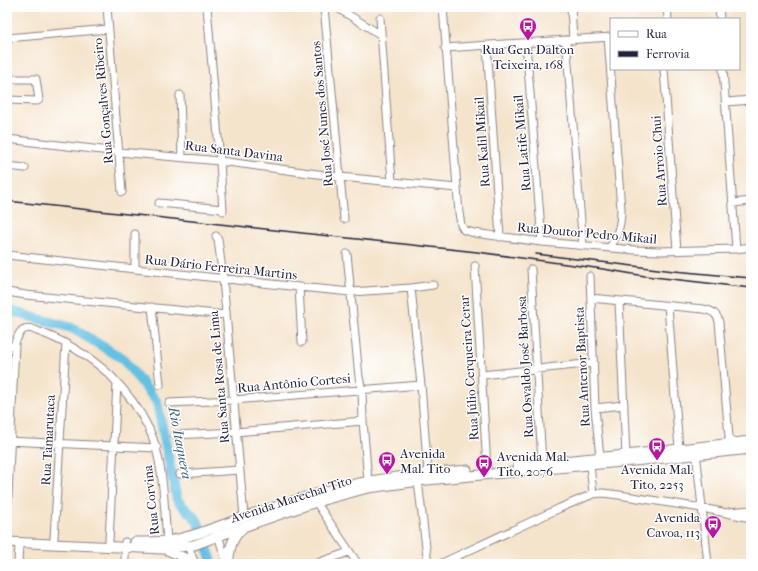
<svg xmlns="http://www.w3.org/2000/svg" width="758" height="571" font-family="'IM FELL French Canon',serif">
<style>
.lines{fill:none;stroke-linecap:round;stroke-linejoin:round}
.river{stroke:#65c0e2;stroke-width:10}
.minor-casing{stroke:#8c8384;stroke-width:9}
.major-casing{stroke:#8c8384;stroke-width:11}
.minor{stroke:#fff;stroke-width:7}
.major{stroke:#fff;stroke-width:9}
.rail{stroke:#22223b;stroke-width:1.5}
.labels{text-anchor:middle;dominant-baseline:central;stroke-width:3;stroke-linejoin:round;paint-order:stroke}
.poi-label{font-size:13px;fill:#22223b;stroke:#fff}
.street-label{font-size:13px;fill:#22223b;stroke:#fff}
.water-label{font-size:14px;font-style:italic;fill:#3d617e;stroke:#fff}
</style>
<rect width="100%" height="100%" fill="#fff"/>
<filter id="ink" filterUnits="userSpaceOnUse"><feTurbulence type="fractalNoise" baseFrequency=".025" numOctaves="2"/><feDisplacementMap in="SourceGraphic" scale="8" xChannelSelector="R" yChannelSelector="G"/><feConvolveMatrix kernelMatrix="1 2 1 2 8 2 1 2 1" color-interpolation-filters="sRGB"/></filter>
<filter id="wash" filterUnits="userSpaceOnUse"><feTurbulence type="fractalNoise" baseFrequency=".012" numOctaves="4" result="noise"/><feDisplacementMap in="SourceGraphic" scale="16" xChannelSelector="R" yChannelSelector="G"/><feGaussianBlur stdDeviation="0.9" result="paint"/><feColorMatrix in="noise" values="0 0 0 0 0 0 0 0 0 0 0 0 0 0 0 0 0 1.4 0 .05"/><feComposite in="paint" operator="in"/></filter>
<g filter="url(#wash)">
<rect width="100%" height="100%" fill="#f5e4cc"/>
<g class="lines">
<path class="river" d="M7,310l65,18 50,30 35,44 20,98 20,20 16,44"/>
</g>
</g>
<g filter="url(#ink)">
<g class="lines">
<g class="minor-casing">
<path id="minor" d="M107,7l15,185
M207,7l13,154 3,50
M324,7l20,212
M336,7l45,28
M443,7l16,206 2,12 3,5 10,3 68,9 93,8 25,1 76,-2 15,-2
M571,7l2,33
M667,7l1,12
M719,7l1,12
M380,18l12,164
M608,37l13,172c0,17 -3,24 -11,39
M7,38l102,-9
M566,40l17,206
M526,43l16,199
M487,46l13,191
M445,48l166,-11
M664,69l13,182
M723,69l13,180
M7,79h29l3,21 -2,1 -30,-1
M180,95l2,62
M726,102l25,-2
M7,139l112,13 101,9 120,16 117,11
M7,166l18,2
M159,203l64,6
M733,203l18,-2
M135,234v35
M216,236l2,3 5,40 21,238
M347,254l12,123 3,13 1,31 5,60
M7,255l292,32 52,5 60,-4 22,-3
M475,266l12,202
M531,269l11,194
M590,276l5,132 5,49
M299,287l3,55
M411,288l10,97 7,88
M7,292l19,3 200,20
M591,298l112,11c9,2 14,4 16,13l11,126
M619,301l7,154
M668,306l11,143
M152,307l8,78
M7,346h8
M482,375l112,-12
M169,403l64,-3 188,-15
M595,408l29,-3
M174,435l62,-3 127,-11
M7,441l150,7
M696,451l12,113
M590,465l3,29
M180,474l60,-4
M418,481l10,83
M316,502l42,62
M729,512l22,-2
M7,518l8,-175c2,-5 5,-13 10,-14 4,-2 8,0 12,2 26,9 52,25 73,44 15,15 30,35 39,54 15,31 15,77 18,112
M217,532l10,32
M54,538l12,-194
M109,541l8,-158
M125,542v22
M188,546l7,18
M18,564l1,-21
M314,564l35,-12
M440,564l120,-56 33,-14 10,-1 16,2 83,13 49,10"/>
</g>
<g class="major-casing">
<path id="major" d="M518,465l108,-10 125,-14
M7,542l156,7 31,-4 52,-19 70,-24 52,-14 59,-8 238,-22 86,-9
M135,542c11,0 21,0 31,-1 27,-4 53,-15 78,-24 27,-9 54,-18 82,-26 46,-13 94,-17 141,-21
M167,550l16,7 7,7
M228,564c2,-16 3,-25 15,-36"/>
</g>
<use href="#minor" class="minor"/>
<use href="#major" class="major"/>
<path class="rail" d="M7,201l470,51 126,17 42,7 106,12
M536,254l138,17 77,7"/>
</g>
</g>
<defs>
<g id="bus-pin" transform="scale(0.9)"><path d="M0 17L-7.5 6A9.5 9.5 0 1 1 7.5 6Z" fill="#b5179e" stroke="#fff"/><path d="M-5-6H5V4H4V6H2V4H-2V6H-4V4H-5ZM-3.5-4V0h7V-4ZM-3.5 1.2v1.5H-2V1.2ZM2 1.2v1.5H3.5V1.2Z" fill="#fff"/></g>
</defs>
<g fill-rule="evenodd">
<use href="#bus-pin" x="528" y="26"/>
<use href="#bus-pin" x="657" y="446"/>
<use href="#bus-pin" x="387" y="460"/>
<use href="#bus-pin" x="484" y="463"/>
<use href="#bus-pin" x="713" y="524"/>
</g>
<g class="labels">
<g class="poi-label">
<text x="528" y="49">Rua Gen. Dalton<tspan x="528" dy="15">Teixeira, 168</tspan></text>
<text x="400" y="453" text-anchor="start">Avenida<tspan x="400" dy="15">Mal. Tito</tspan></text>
<text x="497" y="456" text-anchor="start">Avenida Mal.<tspan x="497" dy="15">Tito, 2076</tspan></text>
<text x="657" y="469">Avenida Mal.<tspan x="657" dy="15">Tito, 2253</tspan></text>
<text x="700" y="517" text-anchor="end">Avenida<tspan x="700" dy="15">Cavoa, 113</tspan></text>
</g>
<g class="street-label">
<text transform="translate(103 101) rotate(-95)">Rua Gonçalves Ribeiro</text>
<text transform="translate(322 114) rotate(-95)">Rua José Nunes dos Santos</text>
<text transform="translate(482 142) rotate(-94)">Rua Kalil Mikail</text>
<text transform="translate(522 143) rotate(-95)">Rua Latife Mikail</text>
<text transform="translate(234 151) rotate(7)">Rua Santa Davina</text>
<text transform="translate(659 161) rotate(-94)">Rua Arroio Chui</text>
<text transform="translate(587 233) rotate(5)">Rua Doutor Pedro Mikail</text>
<text transform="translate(221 267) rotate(6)">Rua Dário Ferreira Martins</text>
<text transform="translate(525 367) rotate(-93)">Rua Osvaldo José Barbosa</text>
<text transform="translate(582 367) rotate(-93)">Rua Antenor Baptista</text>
<text transform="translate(469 368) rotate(-94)">Rua Júlio Cerqueira Cerar</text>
<text transform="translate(219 377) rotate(-95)">Rua Santa Rosa de Lima</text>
<text transform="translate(294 383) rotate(-5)">Rua Antônio Cortesi</text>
<text transform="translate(48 440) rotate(-87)">Rua Tamarutaca</text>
<text transform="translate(291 499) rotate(-18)">Avenida Marechal Tito</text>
<text transform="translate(151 500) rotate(-96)">Rua Corvina</text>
</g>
<g class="water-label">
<text transform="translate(180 443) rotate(79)">Rio Itaquera</text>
</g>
</g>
<rect width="758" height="571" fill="none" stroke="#fff" stroke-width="24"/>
<rect x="610" y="18" width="130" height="52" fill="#ffffff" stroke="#a7a7b1"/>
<rect x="618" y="31" width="20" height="6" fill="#ffffff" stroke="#a7a7b1"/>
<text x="646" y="38" font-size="12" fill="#22223b">Rua</text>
<rect x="618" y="51" width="20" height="6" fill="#22223b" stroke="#a7a7b1"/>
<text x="646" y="58" font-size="12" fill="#22223b">Ferrovia</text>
</svg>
